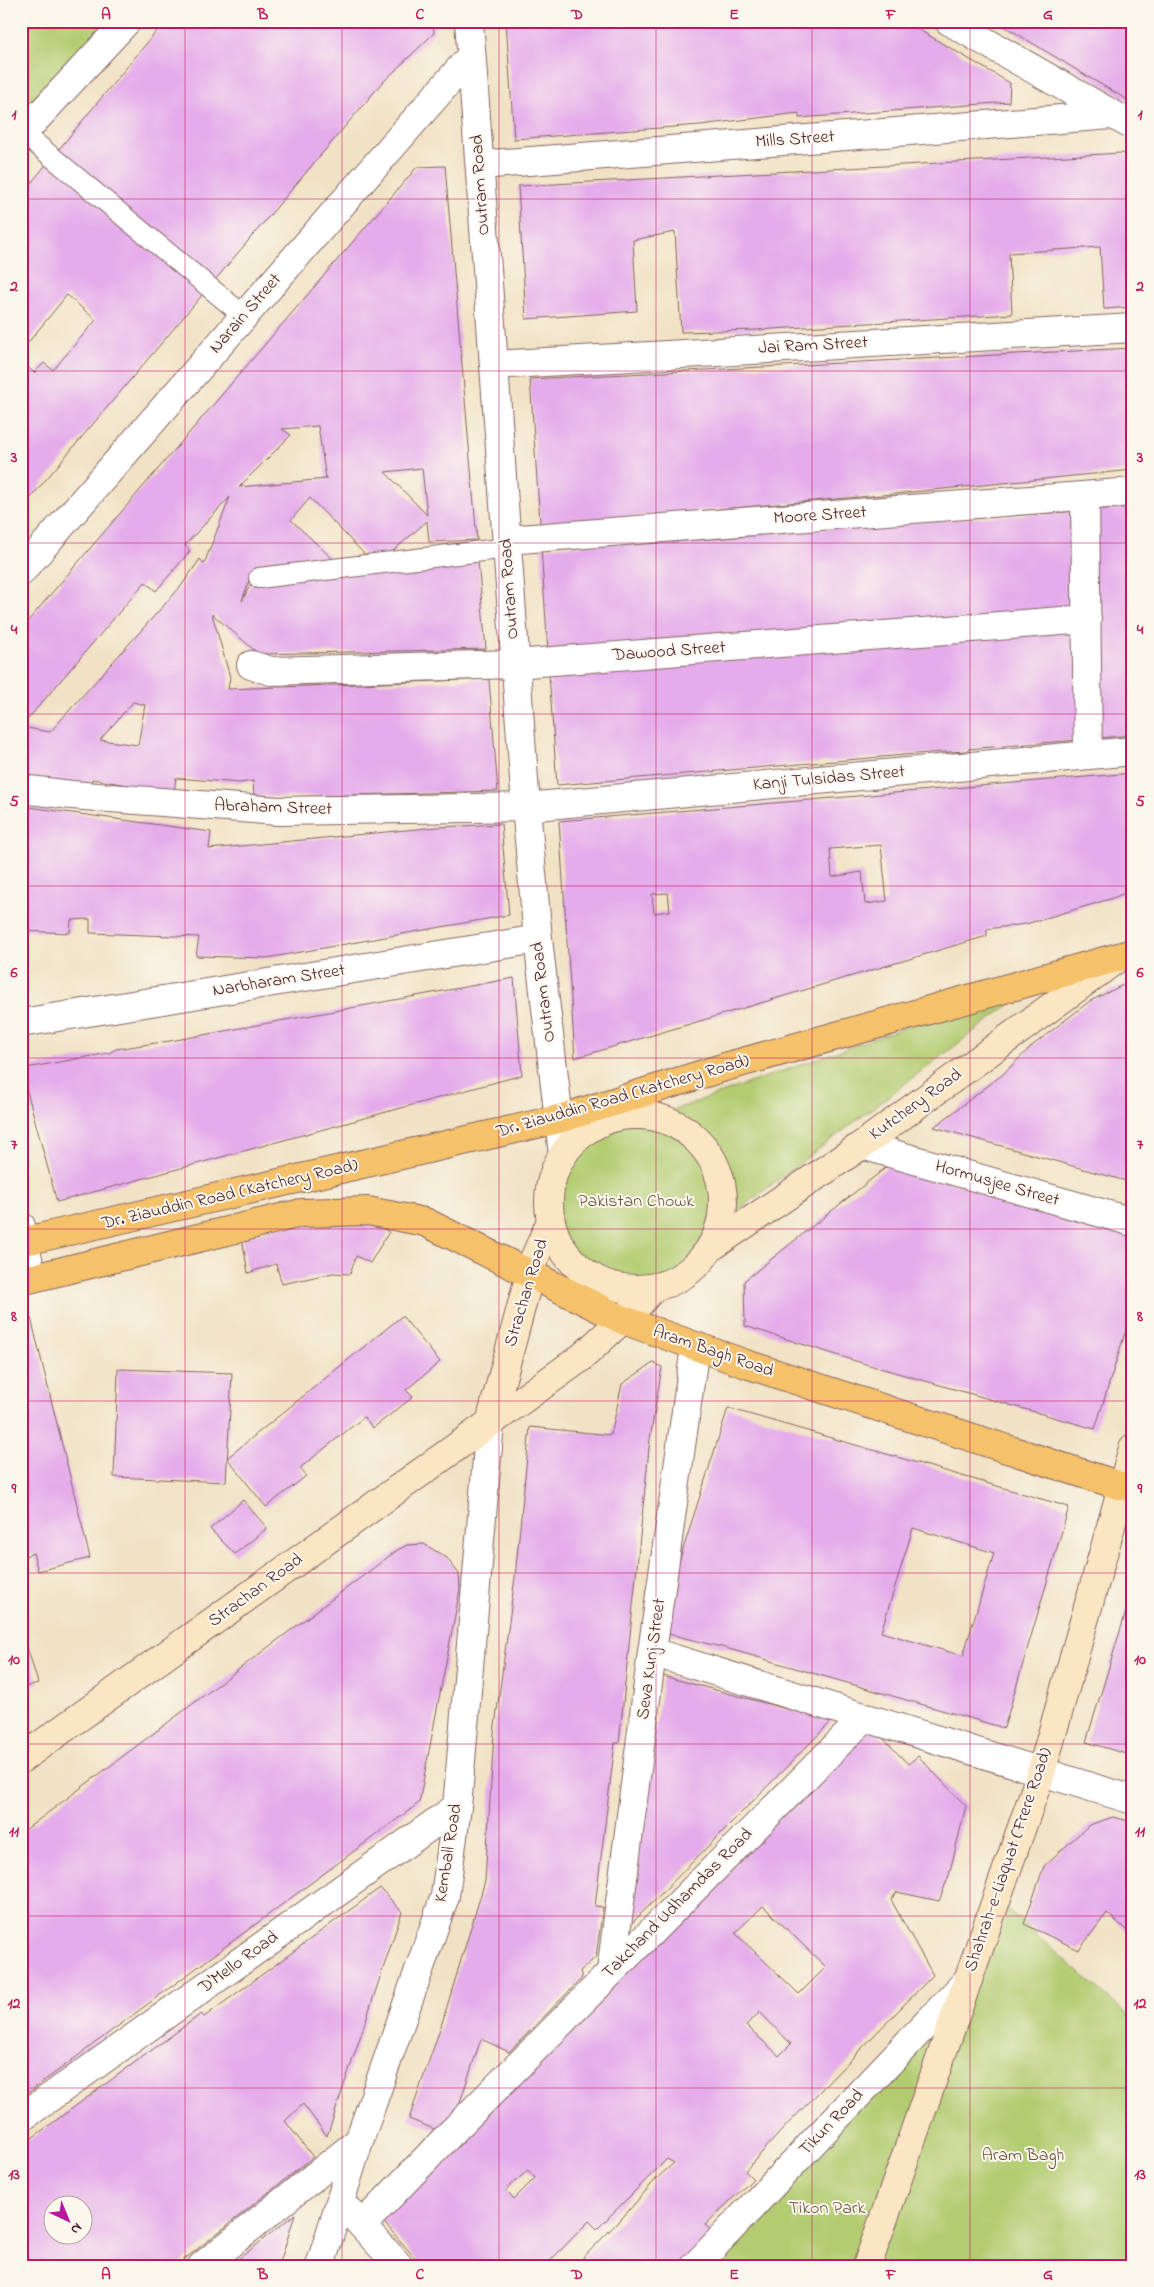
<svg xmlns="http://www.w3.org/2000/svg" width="1154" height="2287" font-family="'Indie Flower',sans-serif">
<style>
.green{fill:#b3cc71;stroke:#7e764e}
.building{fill:#e5aceb;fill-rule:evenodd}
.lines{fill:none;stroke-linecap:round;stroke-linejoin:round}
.service-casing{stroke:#846361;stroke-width:22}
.minor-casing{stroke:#846361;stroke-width:30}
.tertiary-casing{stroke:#846361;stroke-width:30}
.secondary-casing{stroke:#846361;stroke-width:30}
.primary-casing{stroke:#846361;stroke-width:30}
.service{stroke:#fff;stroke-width:20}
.minor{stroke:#fff;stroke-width:28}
.tertiary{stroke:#fff;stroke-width:28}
.secondary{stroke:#fbe6c4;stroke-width:28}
.primary{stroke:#f5c16b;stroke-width:28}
.grid{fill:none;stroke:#c2185b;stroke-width:1;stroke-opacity:0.55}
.labels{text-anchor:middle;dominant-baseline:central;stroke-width:4;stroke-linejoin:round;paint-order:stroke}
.street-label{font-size:18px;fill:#4a1f2b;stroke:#fbf7ec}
.park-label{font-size:18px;fill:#6a5340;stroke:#fbf7ec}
.neatline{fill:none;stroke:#c2185b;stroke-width:2}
.grid-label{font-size:16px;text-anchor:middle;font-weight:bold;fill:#c2185b}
</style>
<rect width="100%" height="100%" fill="#fbf7ec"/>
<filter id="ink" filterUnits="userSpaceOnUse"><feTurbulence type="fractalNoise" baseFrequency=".02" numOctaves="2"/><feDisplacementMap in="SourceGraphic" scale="10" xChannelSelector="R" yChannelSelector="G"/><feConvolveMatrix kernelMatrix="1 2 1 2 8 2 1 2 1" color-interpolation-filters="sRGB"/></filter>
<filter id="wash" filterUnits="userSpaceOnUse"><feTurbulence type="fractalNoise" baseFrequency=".0096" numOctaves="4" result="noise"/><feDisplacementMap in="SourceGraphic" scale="20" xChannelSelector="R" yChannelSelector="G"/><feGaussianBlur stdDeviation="1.12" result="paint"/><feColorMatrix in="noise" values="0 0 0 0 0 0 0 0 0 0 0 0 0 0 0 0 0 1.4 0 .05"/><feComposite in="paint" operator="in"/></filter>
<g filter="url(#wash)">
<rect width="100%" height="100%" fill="#f1e2c5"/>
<path class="green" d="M21,21h106l-106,114z
M1046,977l-325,246c-4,8 -7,18 -11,25 -23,39 -79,52 -117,29 -7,-5 -20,-9 -25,-17 -32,-43 -23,-113 30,-136 19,-8 37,-8 56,-7z
M997,1900l136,120v246h-438l273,-286z"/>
<g id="blocks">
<path class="building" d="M165,21h268l1,12 -53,51 -360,425v-148l13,12 10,-10 9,7 43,-50 -29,-25 -46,56v-156z
M506,21h398l106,62 -1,19 -210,16v-5l-99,12 -186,14z
M996,21h137v82l-43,-25z
M1122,153l11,5v149l-29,2 -4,-62 -91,6 3,61 -255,16 -76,2 -6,-100 -42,8 4,71 -111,8 -8,-133z
M445,166l32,374 -48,2 -2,-21 -51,45 -66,-68 -19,22 45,42 -84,10 -10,29 10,-19 226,-22 8,89 -227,5 -47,-40 18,63 -2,12 261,-10 9,112 -215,6 -29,-1 -1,-15 -13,2 -64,-5 -2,15 -82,-14 -2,10 -69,-9v-151l396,-462zM318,426l8,53 -87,8 52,-52 -9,-6zM422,468l5,47 -42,-43zM230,497l-26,67 -4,-5 -18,26 -132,147 -29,-5 124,-145 11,9 34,-40 -5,-6zM133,702l12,3 -7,40 -38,-5z
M1133,348v122l-240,24 -298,26 -55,3 -10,-144z
M1133,507v228l-35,3 -9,-228z
M1079,511l2,100 -533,40 -7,-103z
M1080,626l-2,114 -110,9v2l-40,2 -371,32 -8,-111z
M1133,773v117l-23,9 -84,25 -39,5v7l-412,122 -16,-237zM881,845l6,56 -22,3 -3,-32 -30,5 -2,-28zM668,893l2,18 -16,2 -2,-19z
M21,806l190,26 -2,17 229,-22 63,-3 8,91 -242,43 -71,-2 3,-19 -109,-4v-14l-19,1 -1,13 -49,-2z
M514,978l8,97 -465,127 -36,-133 88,-16 7,-4 60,-9z
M1133,980v203l-199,-56 68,-52 31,-30 57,-44z
M889,1165l244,69v73l-38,122 -233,-66 -117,-37 -1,-45z
M315,1216l62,9 12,7 -19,31 -14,-7 -6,18 -17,-1 -51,11 -6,-20 -28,9 -6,-35z
M402,1316l38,46 -34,28 7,7 -40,31 -9,-11 -64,51 6,8 -40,31 -39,-49z
M31,1318l59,240 -52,13 -5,-18 -10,4 -2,-8v-228z
M653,1363l9,4 -12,72 -31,304h-4l-20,163 8,1 -7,50 -16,14 2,7 -73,74 -28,-13 -32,96 -40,-16 33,-96 43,-142 9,-148 21,-156 15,-150 81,8 11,-51z
M118,1369l114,4 -6,109 -112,-5z
M728,1408l341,99 -65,221 -275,-79 -72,-18zM913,1528l81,25 -31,103 -82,-24z
M243,1500l24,28 -32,26 -25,-25z
M424,1544l23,14 12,16 1,15 -41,214 -398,295v-265l375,-282 11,-6z
M1133,1589v167l-47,-14z
M21,1627l17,56 -17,5z
M663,1676l169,45 -207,209 21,-141z
M871,1726l37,38 10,-8 48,50 -17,69 -10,26 -42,-9 -6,8 42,75 -149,153 -39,43 8,8 -48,46 7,6 -30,35h-44l-4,-4 -4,4h-55l48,-49 34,-39 17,-15 -7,-4 -70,70 -8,-8 -44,45h-123l-42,-48zM763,1906l63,61 -27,27 -64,-61zM760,2012l31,32 -12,12 -33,-31zM528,2170l7,8 -21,21 -8,-9z
M1113,1817l20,5v55l-5,7 5,5v47l-26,-23 -28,37 -55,-26 20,-58 45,-41z
M380,1888l22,24 -75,224 -24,-32 -18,17 28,36 -137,109h-155v-120l180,-132 3,3zM52,2204h30v30h-30z
M295,2214l-16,52h-49z"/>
</g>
</g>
<g filter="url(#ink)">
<use href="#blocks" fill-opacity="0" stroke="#846361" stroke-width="1"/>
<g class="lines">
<g class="service-casing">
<path id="service" d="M23,133l221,183
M259,578l248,-30"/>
</g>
<g class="minor-casing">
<path id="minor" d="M949,21l184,105
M480,165l631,-50
M494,365l639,-37
M1085,496l3,259
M507,540l626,-48
M21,572l449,-515
M251,665l20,6 244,-7 572,-45
M21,789l51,6 206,16 248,-4 607,-56
M21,1023l517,-84
M862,1145l271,77
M21,1226l11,52
M652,1652l481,148
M611,1972l41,-320 43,-305
M21,2118l436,-311
M349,2211l50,55
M362,2225l87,-90 416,-418
M202,2266l157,-125
M320,2266l39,-125 86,-245 12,-89 33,-384
M695,2266l273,-286"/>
</g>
<g class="tertiary-casing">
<path id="tertiary" d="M469,21l57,786 12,132 25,216
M21,135l106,-114"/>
</g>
<g class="secondary-casing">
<path id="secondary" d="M549 1202a87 87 0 1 1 174 0a87 87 0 1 1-174 0Z
M710,1248l152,-103 256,-187
M490,1423l44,-164 16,-36
M21,1759l561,-402 56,-52 15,-17
M867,2266l174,-493 92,-325"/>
</g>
<g class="primary-casing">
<path id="primary" d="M21,1242l538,-123 166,-52 408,-114
M21,1281l280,-68 67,-2 57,11 198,98 123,44 375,122"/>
</g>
<use href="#service" class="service"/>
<use href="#minor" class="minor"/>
<use href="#tertiary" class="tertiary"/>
<use href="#secondary" class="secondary"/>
<use href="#primary" class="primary"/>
</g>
</g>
<path class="grid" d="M185,21v2245M342,21v2245M499,21v2245M656,21v2245M812,21v2245M970,21v2245M21,199h1112M21,371h1112M21,543h1112M21,714h1112M21,886h1112M21,1058h1112M21,1229h1112M21,1401h1112M21,1573h1112M21,1744h1112M21,1916h1112M21,2088h1112"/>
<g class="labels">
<g class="street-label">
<text transform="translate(795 140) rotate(-4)">Mills Street</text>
<text transform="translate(481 185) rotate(-94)">Outram Road</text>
<text transform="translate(246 314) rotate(-49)">Narain Street</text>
<text transform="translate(813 346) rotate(-3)">Jai Ram Street</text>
<text transform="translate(820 516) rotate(-4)">Moore Street</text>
<text transform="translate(510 589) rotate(-94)">Outram Road</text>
<text transform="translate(669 652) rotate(-4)">Dawood Street</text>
<text transform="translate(829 779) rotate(-5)">Kanji Tulsidas Street</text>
<text transform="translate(273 808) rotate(2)">Abraham Street</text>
<text transform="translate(279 981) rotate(-9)">Narbharam Street</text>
<text transform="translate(544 992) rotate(-97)">Outram Road</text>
<text transform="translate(623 1097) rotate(-16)">Dr. Ziauddin Road (Katchery Road)</text>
<text transform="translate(916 1105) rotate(-36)">Kutchery Road</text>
<text transform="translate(997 1184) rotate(16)">Hormusjee Street</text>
<text transform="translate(230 1195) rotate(-13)">Dr. Ziauddin Road (Katchery Road)</text>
<text transform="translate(527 1293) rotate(-73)">Strachan Road</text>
<text transform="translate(713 1352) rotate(19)">Aram Bagh Road</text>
<text transform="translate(256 1591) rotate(-36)">Strachan Road</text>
<text transform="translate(652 1659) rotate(-82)">Seva Kunj Street</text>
<text transform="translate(449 1853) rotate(-81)">Kemball Road</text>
<text transform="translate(1009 1860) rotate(-71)">Shahrah-e-Liaquat (Frere Road)</text>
<text transform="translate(678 1904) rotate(-45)">Takchand Udhamdas Road</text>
<text transform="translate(239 1963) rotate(-36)">D'Mello Road</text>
<text transform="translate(832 2123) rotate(-46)">Tikun Road</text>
</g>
<g class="park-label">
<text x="636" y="1202">Pakistan Chowk</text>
<text x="1023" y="2156">Aram Bagh</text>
<text x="827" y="2209">Tikon Park</text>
</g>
</g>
<rect width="1154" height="2287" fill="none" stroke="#fbf7ec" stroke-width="55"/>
<g transform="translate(68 2220) rotate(136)"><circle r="24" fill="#fbf7ec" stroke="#b4a19f"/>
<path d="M0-4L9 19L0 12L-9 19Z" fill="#b5179e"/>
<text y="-8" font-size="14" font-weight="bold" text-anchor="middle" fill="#4a1f2b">N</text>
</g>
<rect x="28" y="28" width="1098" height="2232" class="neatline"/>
<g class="grid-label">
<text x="106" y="19">A</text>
<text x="263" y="19">B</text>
<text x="420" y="19">C</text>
<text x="577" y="19">D</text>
<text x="734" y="19">E</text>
<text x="891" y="19">F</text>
<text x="1048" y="19">G</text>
<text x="14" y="119">1</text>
<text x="1140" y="119">1</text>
<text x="14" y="291">2</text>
<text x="1140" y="291">2</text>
<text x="14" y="462">3</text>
<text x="1140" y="462">3</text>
<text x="14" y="634">4</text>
<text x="1140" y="634">4</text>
<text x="14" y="806">5</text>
<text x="1140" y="806">5</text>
<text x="14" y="977">6</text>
<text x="1140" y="977">6</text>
<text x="14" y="1149">7</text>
<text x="1140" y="1149">7</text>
<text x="14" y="1321">8</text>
<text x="1140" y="1321">8</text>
<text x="14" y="1493">9</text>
<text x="1140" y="1493">9</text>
<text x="14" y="1664">10</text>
<text x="1140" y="1664">10</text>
<text x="14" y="1836">11</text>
<text x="1140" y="1836">11</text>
<text x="14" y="2008">12</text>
<text x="1140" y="2008">12</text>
<text x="14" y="2179">13</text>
<text x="1140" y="2179">13</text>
<text x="106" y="2279">A</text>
<text x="263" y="2279">B</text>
<text x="420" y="2279">C</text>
<text x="577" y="2279">D</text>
<text x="734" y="2279">E</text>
<text x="891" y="2279">F</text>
<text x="1048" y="2279">G</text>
</g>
</svg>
